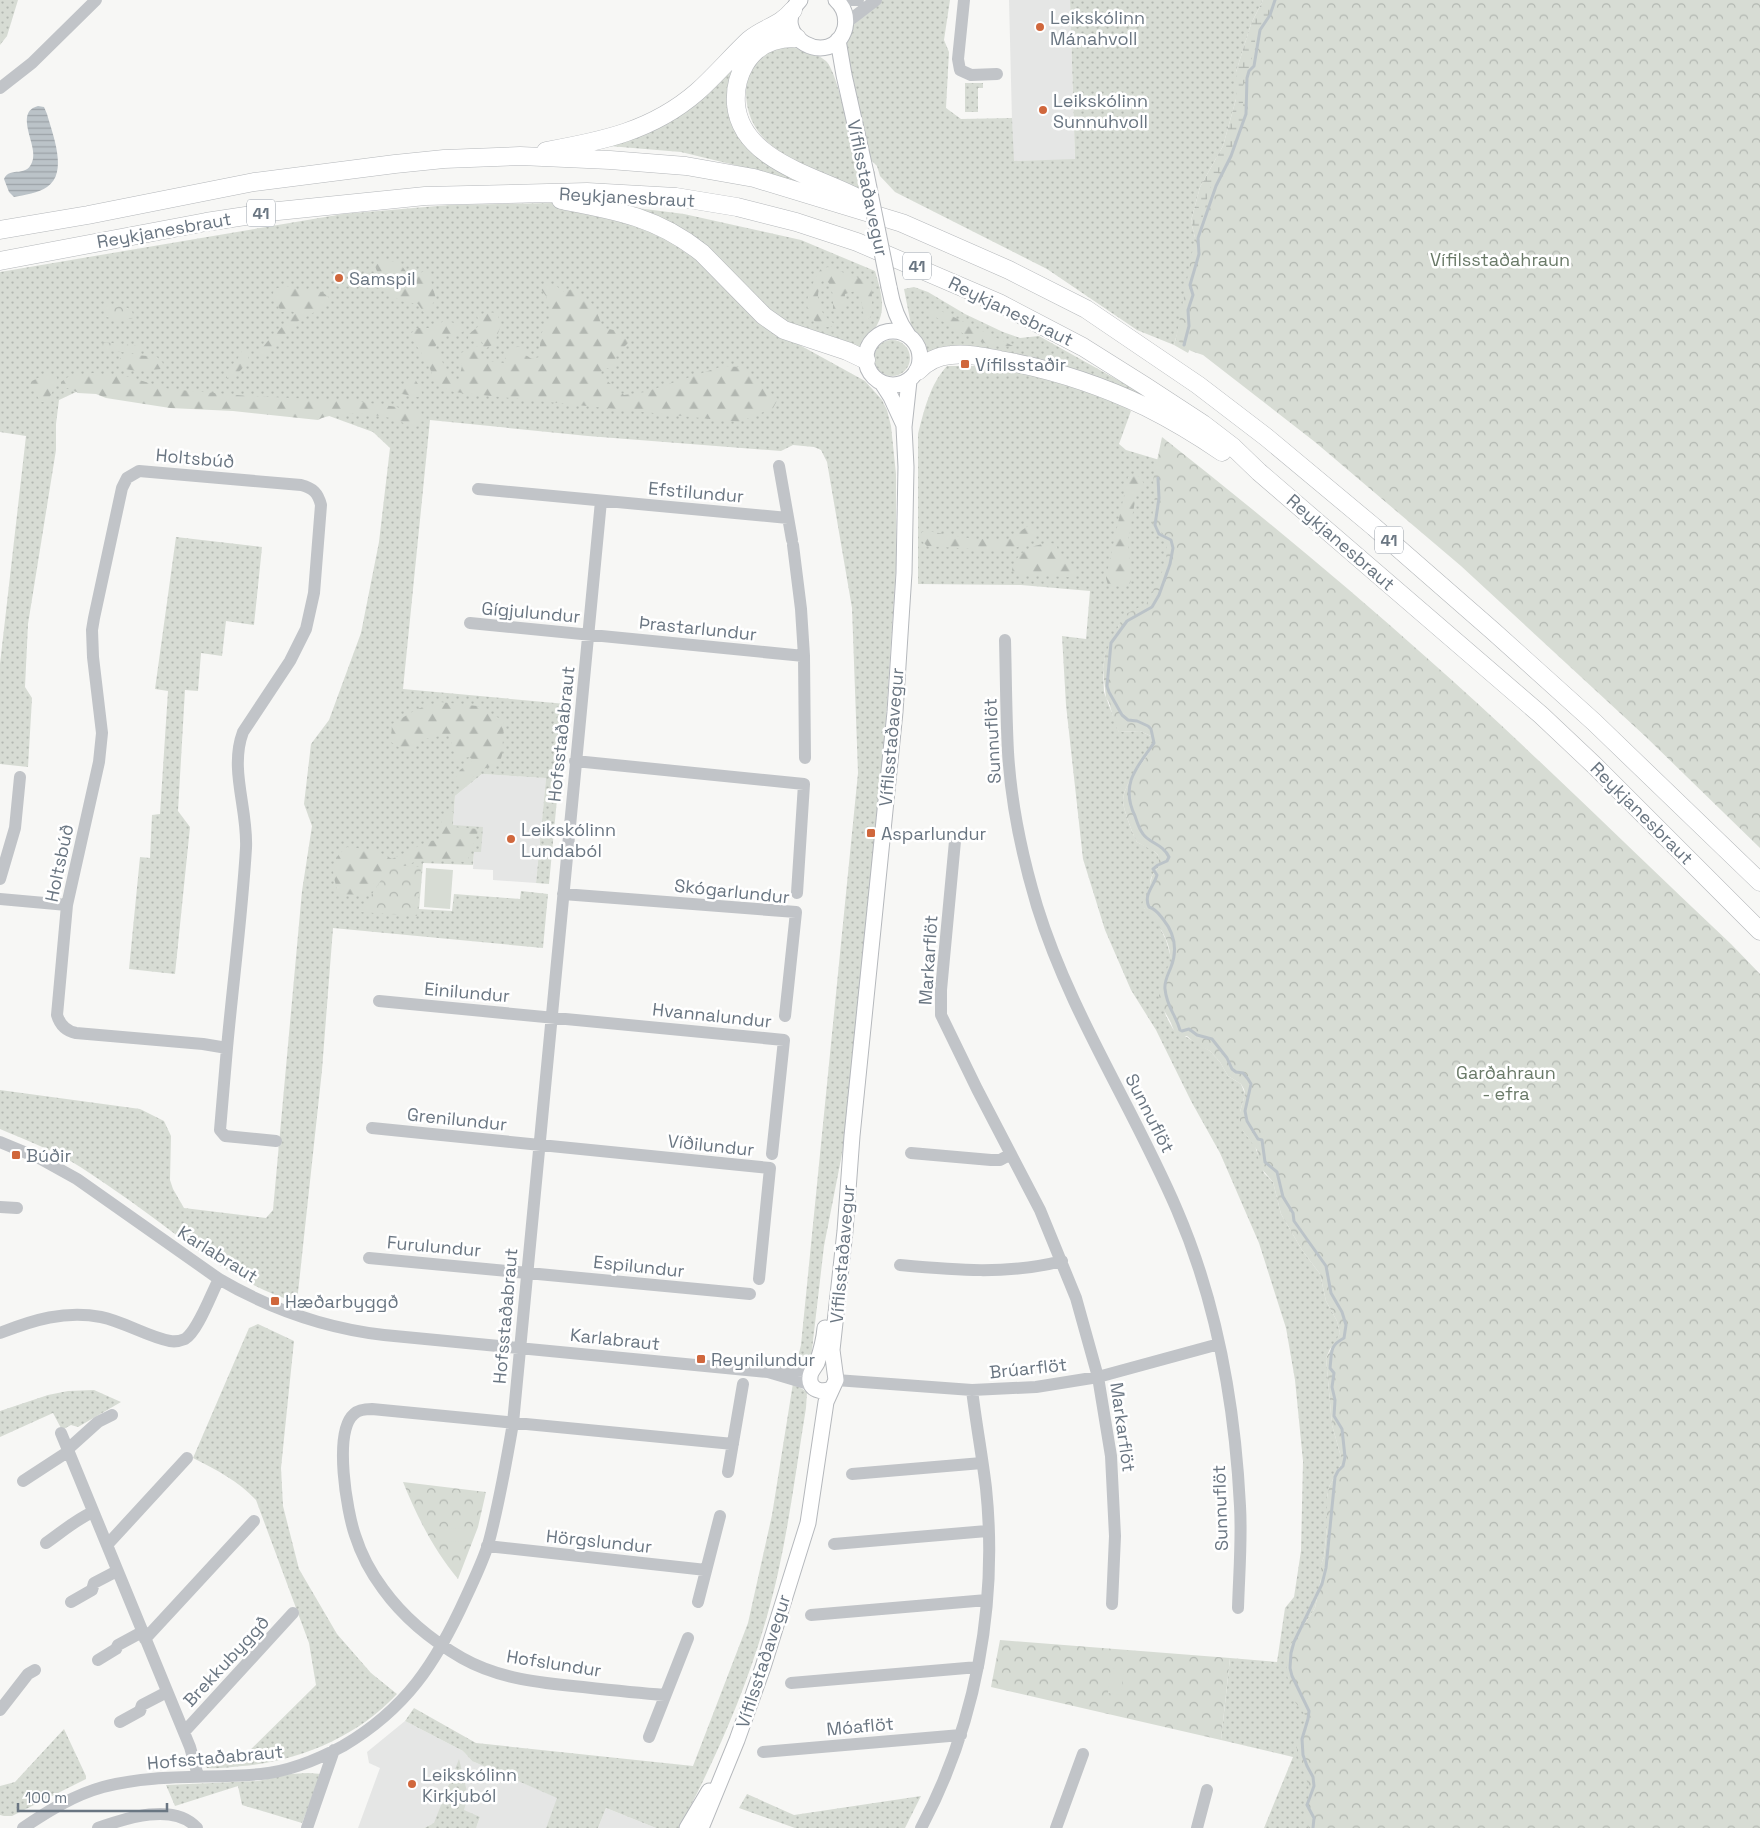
<svg xmlns="http://www.w3.org/2000/svg" width="1760" height="1828" font-family="'Space Grotesk',sans-serif">
<style>
.built{fill:#e5e6e5}
.grass{fill:url(#grass-dots)}
.forest{fill:url(#forest-firs)}
.wetland{fill:url(#wetland-marsh)}
.park{fill:url(#park-crowns)}
.pitch{fill:#d7dcd4}
.water{fill:url(#water-rules)}
.lines{fill:none;stroke-linecap:round;stroke-linejoin:round}
.stream{stroke:#bbc3c8;stroke-width:3}
.major-casing{stroke:#b5b8bc;stroke-width:17}
.highway-casing{stroke:#b4b7ba;stroke-width:19}
.minor{stroke:#c1c4c8;stroke-width:12}
.major{stroke:#fff;stroke-width:15}
.highway{stroke:#fff;stroke-width:18}
.major-bridge-casing{stroke:#b5b8bc;stroke-width:17;stroke-linecap:butt}
.major-bridge{stroke:#fff;stroke-width:15}
.poi-dot{fill:#d0673c;stroke:#fff;stroke-width:2}
.labels{text-anchor:middle;dominant-baseline:central;stroke-width:5;stroke-linejoin:round;paint-order:stroke}
.shield{fill:#fff;stroke:#979fa8;stroke-width:1}
.shield-label{font-size:16px;font-weight:bold;fill:#6a7682}
.poi-label{font-size:18px;fill:#6a7682;stroke:#fff;text-anchor:start}
.street-label{font-size:18px;fill:#6a7682;stroke:#fff}
.park-label{font-size:18px;fill:#6a7a68;stroke:#fff}
</style>
<defs>
<pattern id="grass-dots" width="8" height="8" patternUnits="userSpaceOnUse" patternTransform="scale(1.25)"><rect width="8" height="8" fill="#d7dcd4"/><path d="M2 2h.1M6 6h.1" fill="none" stroke="#b2b7b1" stroke-width="1.8" stroke-linecap="round"/></pattern>
<pattern id="forest-firs" width="22" height="20" patternUnits="userSpaceOnUse" patternTransform="scale(1.25)"><rect width="22" height="20" fill="#d7dcd4"/><path d="M5 1l3.5 6h-7zM16 11l3.5 6h-7z" fill="#b2b7b1"/></pattern>
<pattern id="wetland-marsh" width="20" height="14" patternUnits="userSpaceOnUse" patternTransform="scale(1.25)"><rect width="20" height="14" fill="#d7dcd4"/><path d="M1 5h8M5 5V1M11 12h8M15 12V8" fill="none" stroke="#b2b7b1"/></pattern>
<pattern id="park-crowns" width="20" height="18" patternUnits="userSpaceOnUse" patternTransform="scale(1.25)"><rect width="20" height="18" fill="#d7dcd4"/><path d="M2 6a3 3 0 1 1 6 0M12 15a3 3 0 1 1 6 0" fill="none" stroke="#b2b7b1"/></pattern>
<pattern id="water-rules" width="6" height="5" patternUnits="userSpaceOnUse" patternTransform="scale(1.25)"><rect width="6" height="5" fill="#bbc3c8"/><path d="M0 2.5h6" fill="none" stroke="#9ca3a8"/></pattern>
</defs>
<rect width="100%" height="100%" fill="#f7f7f5"/>
<path class="built" d="M1009,0h61l5,160 -62,1z
M482,774l64,4 -10,105 -43,-3v-10l-20,-1 1,-17h7l-28,-27 2,-29z
M405,1721l58,30 9,10 86,37 -12,30h-70l4,-11 -46,6 -10,5h-66l22,-60 -11,-5 -2,-11z
M606,1808l50,20h-58z"/>
<path class="grass" d="M0,0h18l-11,36 -7,9z
M881,0h69l-6,40 5,12 -3,56 15,11 51,-1 2,43 61,-2 -5,-159h193l-12,24 -15,48v27l-13,47 -23,41 -9,34 5,21 -14,74 -8,29 -37,-15 -90,-61 -152,-77 -15,-16 -3,-10 -7,-7 -26,-116 8,-17z
M779,46c15,1 35,5 47,15 14,13 30,107 36,130 -17,-7 -33,-15 -49,-22 -35,-16 -66,-33 -67,-76 0,-23 13,-37 33,-47z
M738,59l-7,56 81,73 -57,-18 -74,-18 -72,-6z
M965,83h18v5h-5v24h-13z
M553,203l58,11 47,18 38,25 71,70 98,54 17,19 5,10 4,16 5,48v94l-15,226 -20,206 -18,149 -19,97 -13,112 -13,-1 3,-12 57,-572 -6,-165 -25,-146 -6,-12 -7,-3 -21,-2 -12,6 -193,-15 -158,-16 -27,269 163,15 -17,180 -13,-1 10,-105 -64,-4 -27,22 -2,29 30,2 -2,25h-7l-1,13 -50,-2 -4,46 33,2 2,-17 66,5 1,-8 27,3 -5,54 -210,-20 -11,142 -25,232c-45,-12 -84,-41 -122,-68 -30,-23 -61,-45 -93,-66 -26,-17 -54,-27 -82,-39v-39l140,19 24,12 7,15 -1,44 3,9 11,19 82,10 7,-8 29,-319 10,-65 -8,-22 7,-60 18,-24 32,-87 18,-91 11,-94 -17,-16 -52,-19 -230,-28 -32,15 -3,24v26l-28,174 -3,63 7,11 -4,69 -28,-3v-100l26,-228 -26,-4v-160l343,-58 106,-9z
M637,208l47,6 117,26 74,31c5,17 12,37 2,54 -5,10 -13,17 -18,27l-75,-27 -108,-97z
M914,287l14,5 37,22 38,18 17,6 19,-2 111,62 -3,3 -210,-51 -11,3 -14,-23 -8,-41z
M874 358a18 18 0 1 1 36 0a18 18 0 1 1-36 0Z
M947,366c12,0 23,0 35,0 43,2 115,18 149,45l-12,33 7,6 37,11 15,125 -59,39 -6,16 -8,13 -2,15 1,23 15,40 21,-1 13,6c4,16 -30,41 -30,64 0,7 10,34 14,41 6,3 16,7 20,12 8,11 -3,16 -6,24 -1,3 0,6 -1,8 -3,9 -6,11 -6,22l14,16 8,16 4,14 1,7 -12,29 7,26 7,13 37,22 10,11 8,14 13,8 4,10 -5,18 3,19 12,15 9,27 9,9 8,32 21,36 18,24 6,27 11,20 3,12 -5,11 -5,5 -4,9 6,67 9,32v7l-12,23 -2,11v29l-3,30 -3,7v15l-6,29 -26,40 15,34 14,146h-54l29,-71 -72,-17 9,-82 47,4 8,-54 9,-11 7,-46 2,-90 -8,-81 -9,-52 -27,-85 -39,-90 -29,-52 -35,-71 -25,-40 -26,-60 -22,-71 -17,-154 -4,-69 24,3 4,-48 -69,-6 -103,-1v-150c6,-23 12,-50 29,-68z
M176,537l86,10 -8,78 -28,-4 -4,35 -21,-3 -3,38 -13,-1 -7,121 12,16 -15,147 -46,-5 11,-112 10,1 2,-43 8,-1 8,-123 -13,-2z
M258,1324l36,17 -13,127 2,38 16,63 38,65 34,39 26,21c-40,43 -98,67 -155,72 -12,1 -23,3 -35,2l-5,-8 40,-2 74,-73 -7,-42 -53,-143c-18,-19 -39,-30 -63,-42l56,-130z
M793,1383l14,9 -1,16c-9,55 -16,111 -28,165 -20,89 -56,175 -99,255h-23l-50,-20 -8,20h-52l11,-30 -85,-37 -9,-10 -58,-30 9,-13 62,35 217,23 55,-143 24,-108z
M94,1390l27,12 -43,25 -7,-2 -9,5 -9,-17 -53,24v-26l48,-16 20,-4z
M64,1729l22,47v3l-74,37h-8l-4,-1v-29l15,-4z
M459,1759l9,37 -4,14 16,7 -4,11h-52l10,-5z
M308,1773l14,1 -20,49 -60,-18 -4,-19 -63,20 -9,-21 92,-4 32,-7z
M747,1794l47,21 127,-19 -16,32h-110l-56,-20z"/>
<path class="forest" d="M380,260l19,2 8,11 9,2 8,-4 6,6 6,22 -7,10v7l-4,-2 -7,-10 -18,-3 -17,-14 -8,-21z
M828,267l42,15c3,12 2,23 1,35l-5,3 -2,-3 -4,-22 -5,-4 -10,3 -1,16c-4,2 -8,3 -11,-1 0,-10 1,-26 -10,-31 -10,21 -5,35 13,47 -13,7 -27,-5 -29,-19 -1,-9 8,-29 14,-37z
M544,284l11,1 9,7 8,-3 22,16 9,23 16,3 10,11 -13,13 -1,12 -12,2 -3,6 24,20 21,-3 78,-26 17,1 38,32 -5,9 -34,14 -285,-30 -18,-8 -9,-23 -18,-26 8,-7h16l12,-8 15,5 3,7 -13,4h-9l-6,11 17,34 7,-2 3,-13 -4,-12 25,-10 -3,-5h-12l1,-5 11,-9 -3,-9 10,-4 10,1 4,12 -7,19 -15,8 2,8 23,3 2,-9 12,-8 7,1v8l7,4 7,-2 2,-23 10,-18 -5,-20 -6,-8z
M286,286l19,5 4,-3c8,1 19,6 22,13l-4,4 -30,17 -32,34 -5,1 -1,-5 8,-10 29,-29 -5,-2 -10,1 -8,-18 1,-5z
M933,307l80,39c-29,5 -59,-19 -83,-32z
M243,349h7c0,12 -11,28 -24,29l-1,-4 1,-3 11,-11z
M126,354l31,3 6,6 -2,6 -24,2 -12,-2 -4,-5 -1,-6z
M93,373l36,4 40,12 79,7 107,5 42,6 6,3h18l1,10 -3,6c-9,2 -18,-5 -26,-7 -20,-6 -57,-8 -75,1l-85,-9 -63,-3 -64,-10 -10,-4 -18,-1 -8,-5h-6l-3,-2v-4l7,-5z
M55,375l2,3v5l-10,19h-6l-11,-17 2,-4 10,-5z
M411,375c5,6 10,11 11,20l-4,2 -21,-4z
M1134,474l7,4 3,6 -3,6 -7,5 1,6 -7,40 3,40 -2,4 -5,2 -16,-2 -2,-7 22,-101z
M1028,526h7c7,14 -21,23 -31,25l-77,-5 -5,-5 -1,-7 1,-2 5,-1 47,8h35z
M1050,543l6,1c4,13 8,20 21,25l-2,6 -6,2 -54,-3 -3,-4c3,-18 22,-26 38,-27z
M440,702l37,4 27,15 -2,34 -3,10 -17,4 -21,18 -6,-8 5,-9 13,-10 -4,-3 -13,3 -7,-26 -29,6 -13,13 -16,-11 1,-18 25,-15z
M448,809l5,3 -1,15 27,2 -12,33c-14,-1 -32,-4 -47,-1 -16,2 -33,18 -49,24l-4,10 -29,-1c-5,-23 -11,-31 9,-47l28,3 17,9 37,-18 12,-1 -3,-11z"/>
<path class="wetland" d="M1263,0h14l-81,336 -8,17 -14,-8 8,-29 14,-74 -5,-21 9,-34 23,-41 13,-47v-27l15,-48z"/>
<path class="park" d="M1273,0h487v848l-114,-111 -185,-171 -146,-124 -112,-87 -12,-4 -15,-12 19,-102 6,-12 8,-35 22,-40 12,-29v-35l12,-37v-14l15,-18z
M111,305c9,1 24,1 22,13 -10,3 -19,2 -29,-2v-9z
M103,342l38,4 -1,8 -38,-4z
M1162,437c90,71 179,144 265,221 104,92 203,191 304,286l29,30v854h-451c-11,-19 -1,-20 0,-37 0,-10 -11,-28 -12,-41 -1,-12 7,-23 9,-34l-14,-18 -5,-23 -1,-19 3,-8 26,-40 6,-29v-15l3,-7 3,-30v-29l2,-11 12,-23v-7l-9,-32 -6,-67 14,-25 -3,-12 -11,-20 -6,-27 -18,-24 -21,-36 -8,-32 -13,-15 -3,-17 -14,-19 -3,-7v-12l5,-18 -1,-5 -3,-5 -13,-8 -8,-14 -10,-11 -14,-7 -9,-8c-10,1 -13,-4 -16,-13 -5,-10 -13,-20 -12,-32 0,-13 13,-24 11,-37 -1,-11 -7,-23 -14,-31 -5,-7 -11,-11 -14,-19l8,-19 2,-9 7,-10v-5l-1,-6 -3,-3 -18,-10c-4,-7 -14,-34 -14,-41 0,-23 34,-48 30,-64l-13,-6 -21,1 -4,-7 -6,-23 -3,-4 -3,-29 2,-15 19,-39 23,-12 15,-31 4,-13 1,-17 -1,-6 -13,-10 -1,-8 3,-22 -2,-16z
M391,865l30,2 -4,49 -57,-4z
M403,1482l83,10 -8,35 -20,52c-24,-29 -41,-62 -55,-97z
M1000,1640l230,18 -9,82 -230,-53z"/>
<path class="pitch" d="M426,868l27,2 -3,39 -26,-2z
M439,1528l27,1v13l-27,-1z
M1111,1668l13,1 -3,26 -13,-2z"/>
<path class="water" d="M38,106l6,1 3,7c5,19 22,59 0,73 -8,6 -23,8 -33,10l-5,-5 -5,-13c6,-14 24,1 29,-20 4,-15 -19,-47 5,-53z"/>
<g class="lines">
<path class="stream" d="M1184,345l5,-19 -1,-16 5,-15 -3,-10 9,-31 -1,-16 18,-52 15,-30 11,-31 4,-11 1,-36 2,-7 5,-5 6,-36 10,-15 5,-15
M1158,478l1,20 -4,27 4,9 12,6 2,8 -3,16 -11,31 -7,12 -25,14 -16,22 -3,32 -1,11 2,6 13,23 6,5 9,1 11,5 3,3 3,14c-18,25 -34,42 -19,73 2,6 4,13 8,18 6,9 20,10 26,23l-2,4 -9,4 -5,4 4,6c-3,11 -14,20 -8,32 7,2 10,7 14,12 12,15 15,30 8,48 -3,8 -7,14 -6,22 2,19 10,24 15,41l2,1 7,-2 8,6 15,4 15,19 5,11 4,3 7,1 5,6 3,5 -6,27 2,10 11,18 4,1 3,22 12,10 6,25 10,16 1,8 32,45 5,27 11,19 4,13 -2,13c-15,8 -12,14 -14,30l4,5 -2,14 3,13 -1,16 8,13 3,28 -2,9 -5,5 -3,6 -9,91 -4,16 -28,58 -3,11 -1,15 2,8 17,35 -1,8 -6,20 1,16 4,11 6,11 1,9 -7,19 7,13 -1,10"/>
<g class="major-casing">
<path id="major" d="M800,0c-35,36 33,71 45,28 2,-11 0,-20 -9,-28
M838,40l6,35 22,98
M889,287c3,17 8,33 19,48
M866 358a27 27 0 1 1 54 0a27 27 0 1 1-54 0Z
M882,383l9,14 12,26
M825,1328c-1,12 -4,23 -8,35 -2,4 -7,9 -7,14 -2,13 13,17 22,11
M687,1828l22,-37
M701,1828l36,-88 26,-73 45,-144 18,-121 10,-22 -4,-30 13,-119 7,-95 43,-424 9,-139 2,-106 -2,-40 5,-46"/>
</g>
<g class="highway-casing">
<path id="highway" d="M797,38c-22,-1 -40,6 -52,26 -7,12 -10,26 -9,40 5,60 90,74 131,99
M546,151c56,-10 106,-20 151,-59 18,-16 34,-35 52,-52 15,-13 30,-13 44,-30
M561,200c54,10 96,17 141,53l62,63 20,14 63,21 19,9
M0,230l88,-15 166,-33 141,-18 49,-5 76,-3 90,4 76,6 68,12 148,45 107,47 77,39 112,76 68,52 108,90 119,104 101,91 166,160
M0,261l206,-39 72,-11 147,-15 162,-4 89,5 61,10 59,15 61,20 142,61 84,44 62,39 58,38 30,23 26,25 282,243 53,50 166,166
M918,371c9,-10 20,-15 33,-16 16,-2 34,2 49,5 51,9 100,25 146,47 26,13 51,28 76,45"/>
</g>
<path class="minor" d="M841,0h17
M964,0l-6,59 2,11 11,5 26,-1
M846,23l30,-23
M0,88l32,-25 64,-63
M779,466l13,74
M139,471l162,14c12,3 17,8 20,20l-7,88 -8,36 -16,32 -47,71c-14,37 5,77 3,116 -4,67 -13,134 -19,200l-24,-4 -127,-11c-10,-2 -16,-8 -19,-18l10,-110 32,-143 3,-29 -9,-76 -1,-27 2,-12 28,-130 5,-10z
M478,489l310,29
M793,545l8,64 3,47 1,102
M470,623l334,33
M1005,640c1,37 1,74 3,112 3,51 14,104 29,154 33,107 96,201 140,304 40,93 58,196 63,296 2,34 -1,68 -2,102
M575,761l229,23 -7,109
M955,841l-14,149v25l36,74 63,121 36,88 22,79 13,79 4,80 -3,68
M0,879l15,-51 5,-51
M563,894l233,18 -11,104
M0,899l67,6
M379,1001l405,39 -12,114
M227,1048l-7,82 5,6 51,5
M372,1128l398,40 -11,111
M0,1142l41,17 36,20 142,100c51,30 106,49 165,56l384,37 44,13
M911,1153l80,7h9l11,-6
M0,1207l17,1
M369,1258l381,36
M900,1265c54,5 108,10 162,-4
M0,1333c33,-13 65,-23 101,-16 24,5 47,20 69,24 5,1 10,0 15,-2 13,-8 26,-45 34,-60
M781,1372l32,-2
M836,1380l136,10 64,-3 62,-10 121,-33
M61,1433l129,314 8,29
M68,1449l30,-27 14,-7
M728,1472l15,-88
M852,1474l130,-11
M23,1481l46,-30
M46,1543c16,-11 29,-23 47,-31
M834,1544l153,-13
M107,1545l80,-87
M487,1546l219,24
M71,1602l21,-12 2,-7 23,-12
M698,1602l22,-86
M811,1615l176,-15
M145,1639l109,-118
M98,1660l18,-11 2,-4 24,-13
M791,1683l187,-16
M665,1695c-27,-2 -55,-5 -82,-8 -42,-4 -84,-8 -121,-29 -31,-18 -58,-40 -79,-69 -12,-16 -22,-35 -28,-54 -8,-23 -22,-103 -1,-121 4,-4 12,-5 18,-5l361,35
M0,1710l28,-36 7,-4
M120,1722l20,-11 2,-6 25,-13
M184,1732l109,-119
M649,1737l39,-99
M763,1752l198,-17
M23,1828c25,-17 51,-33 80,-41 52,-14 106,-8 158,-13 30,-3 56,-14 82,-28 63,-37 93,-83 123,-149 8,-17 16,-34 22,-52 11,-40 18,-81 25,-122l88,-922
M98,1828c28,-10 76,-26 99,0
M307,1828l27,-78
M921,1828c55,-103 77,-224 65,-340 -4,-33 -10,-65 -14,-98
M1056,1828l27,-74
M1197,1828l10,-38"/>
<use href="#major" class="major"/>
<use href="#highway" class="highway"/>
<g class="major-bridge-casing">
<path id="major-bridge" d="M866,173l23,114"/>
</g>
<use href="#major-bridge" class="major-bridge"/>
</g>
<g class="poi-dot">
<circle cx="1040" cy="27" r="5"/>
<circle cx="1043" cy="110" r="5"/>
<circle cx="339" cy="278" r="5"/>
<rect x="960" y="359" width="10" height="10" rx="2.5"/>
<rect x="866" y="828" width="10" height="10" rx="2.5"/>
<circle cx="511" cy="839" r="5"/>
<rect x="11" y="1150" width="10" height="10" rx="2.5"/>
<rect x="270" y="1296" width="10" height="10" rx="2.5"/>
<rect x="696" y="1354" width="10" height="10" rx="2.5"/>
<circle cx="412" cy="1784" r="5"/>
</g>
<g class="labels">
<g class="shield">
<rect x="247" y="199.5" width="28" height="27" rx="4"/>
<rect x="903" y="252.5" width="28" height="27" rx="4"/>
<rect x="1375" y="526.5" width="28" height="27" rx="4"/>
</g>
<g class="shield-label">
<text x="261" y="213">41</text>
<text x="917" y="266">41</text>
<text x="1389" y="540">41</text>
</g>
<g class="poi-label">
<text x="1050" y="17">Leikskólinn<tspan x="1050" dy="21">Mánahvoll</tspan></text>
<text x="1053" y="100">Leikskólinn<tspan x="1053" dy="21">Sunnuhvoll</tspan></text>
<text x="349" y="278">Samspil</text>
<text x="975" y="364">Vífilsstaðir</text>
<text x="521" y="829">Leikskólinn<tspan x="521" dy="21">Lundaból</tspan></text>
<text x="881" y="833">Asparlundur</text>
<text x="26" y="1155">Búðir</text>
<text x="285" y="1301">Hæðarbyggð</text>
<text x="711" y="1359">Reynilundur</text>
<text x="422" y="1774">Leikskólinn<tspan x="422" dy="21">Kirkjuból</tspan></text>
</g>
<g class="street-label">
<text transform="translate(868 188) rotate(78)">Vífilsstaðavegur</text>
<text transform="translate(627 197) rotate(3)">Reykjanesbraut</text>
<text transform="translate(164 230) rotate(-10)">Reykjanesbraut</text>
<text transform="translate(1011 311) rotate(26)">Reykjanesbraut</text>
<text transform="translate(195 458) rotate(5)">Holtsbúð</text>
<text transform="translate(696 492) rotate(5)">Efstilundur</text>
<text transform="translate(1341 542) rotate(41)">Reykjanesbraut</text>
<text transform="translate(531 612) rotate(5)">Gígjulundur</text>
<text transform="translate(698 628) rotate(6)">Þrastarlundur</text>
<text transform="translate(561 734) rotate(-84)">Hofsstaðabraut</text>
<text transform="translate(891 737) rotate(-85)">Vífilsstaðavegur</text>
<text transform="translate(992 741) rotate(-93)">Sunnuflöt</text>
<text transform="translate(1642 813) rotate(45)">Reykjanesbraut</text>
<text transform="translate(59 863) rotate(-78)">Holtsbúð</text>
<text transform="translate(732 891) rotate(6)">Skógarlundur</text>
<text transform="translate(928 960) rotate(-86)">Markarflöt</text>
<text transform="translate(467 992) rotate(5)">Einilundur</text>
<text transform="translate(712 1015) rotate(6)">Hvannalundur</text>
<text transform="translate(1150 1113) rotate(63)">Sunnuflöt</text>
<text transform="translate(457 1119) rotate(6)">Grenilundur</text>
<text transform="translate(711 1145) rotate(6)">Víðilundur</text>
<text transform="translate(434 1246) rotate(5)">Furulundur</text>
<text transform="translate(218 1254) rotate(32)">Karlabraut</text>
<text transform="translate(842 1254) rotate(-85)">Vífilsstaðavegur</text>
<text transform="translate(639 1266) rotate(6)">Espilundur</text>
<text transform="translate(505 1316) rotate(-85)">Hofsstaðabraut</text>
<text transform="translate(615 1339) rotate(6)">Karlabraut</text>
<text transform="translate(1028 1368) rotate(-6)">Brúarflöt</text>
<text transform="translate(1123 1427) rotate(82)">Markarflöt</text>
<text transform="translate(1220 1508) rotate(-92)">Sunnuflöt</text>
<text transform="translate(599 1541) rotate(6)">Hörgslundur</text>
<text transform="translate(226 1661) rotate(-47)">Brekkubyggð</text>
<text transform="translate(763 1661) rotate(-72)">Vífilsstaðavegur</text>
<text transform="translate(554 1663) rotate(9)">Hofslundur</text>
<text transform="translate(860 1726) rotate(-5)">Móaflöt</text>
<text transform="translate(215 1757) rotate(-5)">Hofsstaðabraut</text>
</g>
<g class="park-label">
<text x="1500" y="259">Vífilsstaðahraun</text>
<text x="1506" y="1072">Garðahraun<tspan x="1506" dy="21">- efra</tspan></text>
</g>
</g>
<path d="M18 1803v8h149v-8" fill="none" stroke="#6a7682" stroke-width="2.5"/>
<text x="25" y="1803" font-size="15" fill="#6a7682" stroke="#ffffff" stroke-width="4" paint-order="stroke">100 m</text>
</svg>
